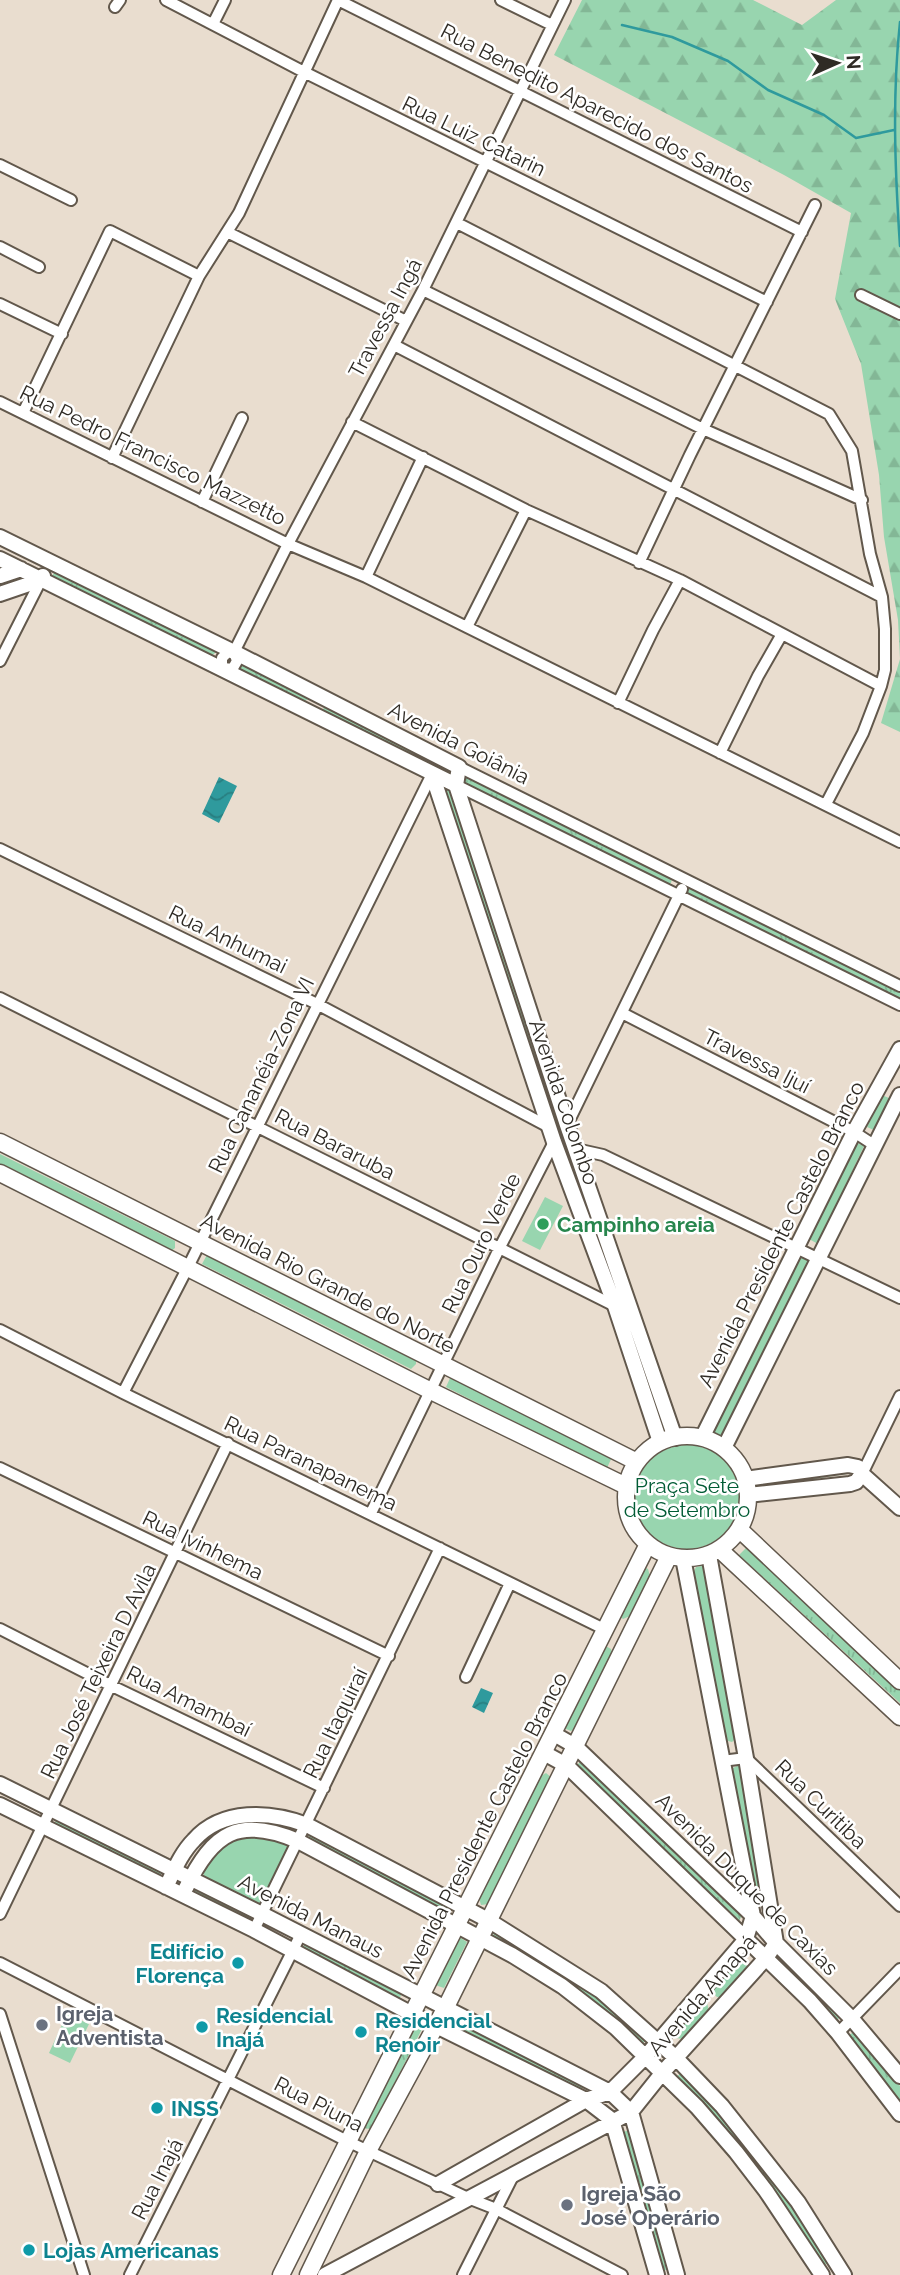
<svg xmlns="http://www.w3.org/2000/svg" width="900" height="2275" font-family="Raleway,sans-serif">
<style>
.grass{fill:url(#grass-tufts)}
.forest{fill:url(#forest-firs)}
.park{fill:#98d5af}
.water{fill:url(#water-waves)}
.lines{fill:none;stroke-linecap:round;stroke-linejoin:round}
.stream{stroke:#2f9a9d;stroke-width:2.5}
.minor-casing{stroke:#62584c;stroke-width:14}
.tertiary-casing{stroke:#62584c;stroke-width:18}
.secondary-casing{stroke:#62584c;stroke-width:19}
.minor{stroke:#fff;stroke-width:10}
.tertiary{stroke:#fff;stroke-width:14}
.secondary{stroke:#fff;stroke-width:16}
.leisure-dot{fill:#2e9e5b;stroke:#fff;stroke-width:2.5}
.culture-dot{fill:#0f9aa8;stroke:#fff;stroke-width:2.5}
.worship-dot{fill:#6b7280;stroke:#fff;stroke-width:2.5}
.labels{text-anchor:middle;dominant-baseline:central;stroke-width:5;stroke-linejoin:round;paint-order:stroke}
.street-label{font-size:21px;fill:#2f2b25;stroke:#fff}
.leisure-label{font-size:21px;font-weight:bold;fill:#27864d;stroke:#fff;text-anchor:start}
.park-label{font-size:21px;fill:#025c35;stroke:#fff}
.culture-label{font-size:21px;font-weight:bold;fill:#0d838f;stroke:#fff;text-anchor:start}
.worship-label{font-size:21px;font-weight:bold;fill:#5b616d;stroke:#fff;text-anchor:start}
</style>
<defs>
<pattern id="grass-tufts" width="24" height="20" patternUnits="userSpaceOnUse" patternTransform="scale(1.75)"><rect width="24" height="20" fill="#98d5af"/><path d="M3 7l-1-3M5 7V3M7 7l1-3M15 17l-1-3M17 17v-4M19 17l1-3" fill="none" stroke="#83b796"/></pattern>
<pattern id="forest-firs" width="22" height="20" patternUnits="userSpaceOnUse" patternTransform="scale(1.75)"><rect width="22" height="20" fill="#98d5af"/><path d="M5 1l3.5 6h-7zM16 11l3.5 6h-7z" fill="#83b796"/></pattern>
<pattern id="water-waves" width="16" height="10" patternUnits="userSpaceOnUse" patternTransform="scale(1.75)"><rect width="16" height="10" fill="#2f9a9d"/><path d="M0 5q4-4 8 0t8 0" fill="none" stroke="#287e80"/></pattern>
</defs>
<rect width="100%" height="100%" fill="#e9ddcf"/>
<path class="grass" d="M54,573h4l157,77v3l-5,4 -157,-77 -1,-4z
M244,663l63,33 1,3 -6,4 -64,-33 2,-5z
M325,705l101,51 -1,5 -2,2 -101,-51z
M463,774l209,104 -1,5 -4,2 -205,-102z
M690,887l210,104v10l-212,-106v-6z
M746,1548l154,142v13l-161,-148z
M581,1761l161,154 -3,6 -163,-155z
M58,1817l105,52 -4,9 -106,-52z
M197,1885l58,29 -4,8 -58,-28z
M306,1941l97,49 -4,10 -98,-49z
M779,1955l63,60 -5,5 -62,-60z
M451,2017l133,67 -4,8 -133,-67z
M414,2023l7,2 1,4 -51,100 -10,-1z
M854,2032l46,54v15l-51,-66z
M630,2130l38,139 -7,3 -38,-140z"/>
<path class="forest" d="M582,0h171l49,25 34,-25h64v732l-19,-9 19,-64 -2,-39 -14,-83 -5,-62 -18,-111 -26,-65 16,-86 -67,-38 -230,-120z"/>
<path class="park" d="M451,789l106,322 -6,2 -106,-322z
M882,1095l9,4 -15,32 -9,-4z
M855,1142l9,4 -46,98 -9,-5z
M0,1154l175,87v7l-6,5 -169,-85z
M575,1164l93,265 -6,2 -93,-265z
M545,1197l18,9 -23,44 -18,-9z
M208,1253l208,105v6l-5,5 -209,-105z
M800,1256l12,6 -90,180 -12,-7z
M451,1376l161,81 -5,11 -161,-81z
M635 1497a52 52 0 1 1 104 0a52 52 0 1 1-104 0Z
M853,1468v5l-99,15 -1,-4z
M702,1566l5,3 30,168 -5,5 -8,-2 -32,-165 4,-8z
M644,1567l4,2 2,7 -20,40 -7,3 -3,-3z
M604,1645l7,4 1,4 -35,74 -6,4 -5,-2 -2,-4z
M739,1765l4,3 20,138h-6l-26,-137z
M546,1773l6,5 -63,126 -8,1 -2,-7 62,-122z
M311,1832l138,72 -4,9 -138,-72z
M252,1834l37,8 1,4 -28,56 -3,1 -55,-27c-4,-21 31,-38 48,-42z
M496,1930l106,69 44,41 -5,5 -149,-108z
M459,1937l8,5 -23,46 -9,-3z
M736,1957l8,3 4,7 -25,30h-6l-5,-5v-4z
M703,2000l4,3 2,8 -26,28 -7,-1 -2,-3v-6l25,-28z
M67,2014l22,10 -19,39 -21,-10z
M682,2072c56,58 103,123 147,190l-7,5 -147,-189z"/>
<path class="water" d="M219,777l18,9 -18,37 -17,-9z
M481,1688l12,5 -9,20 -12,-6z"/>
<g class="lines">
<path class="stream" d="M900,22c-8,75 -5,149 0,224
M622,25l50,12 56,24 40,29 56,25 32,23 38,-8"/>
<g class="minor-casing">
<path id="minor" d="M166,0l138,72 463,230
M501,0l51,25
M115,7l5,-7
M213,24l12,-24
M0,165l71,35
M457,223l372,191 23,37 18,103 12,43 3,32v41l-4,16 -18,47 -37,71
M227,232l179,89
M0,247l39,20
M423,290l280,139 159,71
M861,295l39,19
M0,304l62,30
M394,345l488,252
M0,402l288,142 78,33 534,265
M23,413l87,-182 89,45
M352,422l174,88 154,70 201,106
M112,458l87,-182 40,-63 99,-213 464,232
M202,502l40,-84
M639,563l51,-108 125,-250
M366,577l57,-120
M467,627l59,-117
M228,652h6l3,9 -4,7 -8,1 -3,-4v-7z
M234,652l54,-108 135,-254 142,-290
M0,661l41,-81
M618,703l35,-73 27,-50
M720,753l38,-77 24,-42
M459,767l441,219
M456,785l444,220
M0,849l317,155 232,123
M0,998l615,308
M622,1013l232,119 20,13
M567,1125l115,-236
M576,1149l27,6 297,143
M0,1330l123,63 483,237
M123,1393l65,-126 244,-493
M0,1468l389,188
M862,1474l38,-78
M371,1513l128,-264 55,-107
M0,1629l112,57 212,102
M466,1677l44,-94
M722,1761l24,-3 154,148
M0,1914l228,-471
M254,1930l186,-382
M0,1963l347,178 121,57 28,11 126,66
M0,2014l84,261
M838,2033l62,-64
M130,2275l171,-341
M463,2275l51,-101"/>
</g>
<g class="tertiary-casing">
<path id="tertiary" d="M0,537l234,115 225,115 -3,18 111,340 108,313
M0,559l456,226
M0,576l21,-7
M0,594l41,-14 2,-4
M432,774l122,368 61,164 45,136
M702,1438l152,-306 46,-83
M724,1448l176,-353
M862,1474l38,34
M745,1479l103,-14 10,2 4,7 -6,8 -6,2 -102,11
M554,1734l21,12 178,170 23,27 76,76 48,57
M544,1753l22,12 244,236 28,32 62,81
M0,1784l262,130 348,178 21,20 46,163
M0,1805l254,125 158,84 174,86 26,20 45,155
M166,1887c8,-16 15,-34 28,-47 28,-32 77,-29 113,-15l181,95 113,71 75,67 46,48 76,96 46,73
M186,1888c27,-56 53,-72 112,-47l214,114 50,31 54,42 81,79 39,45 30,39 56,84
M438,2184l148,-84 24,-8 36,-36 100,-117 7,-23 -70,-358
M325,2275l306,-163 32,-40 103,-114 10,-15 -30,-185 -37,-203"/>
</g>
<g class="secondary-casing">
<path id="secondary" d="M0,1142l637,320
M0,1173l431,218 195,95
M626 1497a61 61 0 1 1 122 0a61 61 0 1 1-122 0Z
M739,1529l161,152
M719,1549l181,168
M281,2275l367,-731
M308,2275l60,-124 78,-144 223,-451"/>
</g>
<use href="#minor" class="minor"/>
<use href="#tertiary" class="tertiary"/>
<use href="#secondary" class="secondary"/>
</g>
<circle class="leisure-dot" cx="543" cy="1224" r="7"/>
<g class="culture-dot">
<circle cx="238" cy="1963" r="7"/>
<circle cx="202" cy="2027" r="7"/>
<circle cx="361" cy="2032" r="7"/>
<circle cx="157" cy="2108" r="7"/>
<circle cx="29" cy="2250" r="7"/>
</g>
<g class="worship-dot">
<circle cx="42" cy="2025" r="7"/>
<circle cx="567" cy="2205" r="7"/>
</g>
<g class="labels">
<g class="street-label">
<text transform="translate(597 108) rotate(27)">Rua Benedito Aparecido dos Santos</text>
<text transform="translate(474 136) rotate(26)">Rua Luiz Catarin</text>
<text transform="translate(385 318) rotate(-62)">Travessa Ingá</text>
<text transform="translate(153 455) rotate(26)">Rua Pedro Francisco Mazzetto</text>
<text transform="translate(459 743) rotate(27)">Avenida Goiânia</text>
<text transform="translate(228 939) rotate(26)">Rua Anhumai</text>
<text transform="translate(757 1061) rotate(27)">Travessa Ijuí</text>
<text transform="translate(261 1075) rotate(-64)">Rua Cananéia-Zona VI</text>
<text transform="translate(564 1102) rotate(71)">Avenida Colombo</text>
<text transform="translate(335 1144) rotate(27)">Rua Bararuba</text>
<text transform="translate(781 1234) rotate(-63)">Avenida Presidente Castelo Branco</text>
<text transform="translate(481 1243) rotate(-64)">Rua Ouro Verde</text>
<text transform="translate(328 1283) rotate(27)">Avenida Rio Grande do Norte</text>
<text transform="translate(311 1463) rotate(26)">Rua Paranapanema</text>
<text transform="translate(203 1545) rotate(26)">Rua Ivinhema</text>
<text transform="translate(98 1671) rotate(-64)">Rua José Teixeira D Avila</text>
<text transform="translate(189 1701) rotate(26)">Rua Amambaí</text>
<text transform="translate(335 1723) rotate(-64)">Rua Itaquiraí</text>
<text transform="translate(821 1804) rotate(44)">Rua Curitiba</text>
<text transform="translate(484 1825) rotate(-63)">Avenida Presidente Castelo Branco</text>
<text transform="translate(747 1884) rotate(45)">Avenida Duque de Caxias</text>
<text transform="translate(311 1916) rotate(27)">Avenida Manaus</text>
<text transform="translate(702 1995) rotate(-49)">Avenida Amapá</text>
<text transform="translate(319 2104) rotate(27)">Rua Piuna</text>
<text transform="translate(157 2179) rotate(-63)">Rua Inajá</text>
</g>
<g class="leisure-label">
<text x="557" y="1224">Campinho areia</text>
</g>
<g class="park-label">
<text x="687" y="1485">Praça Sete<tspan x="687" dy="24">de Setembro</tspan></text>
</g>
<g class="culture-label">
<text x="224" y="1951" text-anchor="end">Edifício<tspan x="224" dy="24">Florença</tspan></text>
<text x="216" y="2015">Residencial<tspan x="216" dy="24">Inajá</tspan></text>
<text x="375" y="2020">Residencial<tspan x="375" dy="24">Renoir</tspan></text>
<text x="171" y="2108">INSS</text>
<text x="43" y="2250">Lojas Americanas</text>
</g>
<g class="worship-label">
<text x="56" y="2013">Igreja<tspan x="56" dy="24">Adventista</tspan></text>
<text x="581" y="2193">Igreja São<tspan x="581" dy="24">José Operário</tspan></text>
</g>
</g>
<g transform="translate(837 63) rotate(87)" stroke="#ffffff" stroke-width="5" paint-order="stroke">
<path d="M0-5L12 26L0 18L-12 26Z" fill="#2f2b25"/>
<text y="-10" font-size="19" font-weight="bold" text-anchor="middle" fill="#2f2b25">N</text>
</g>
</svg>
